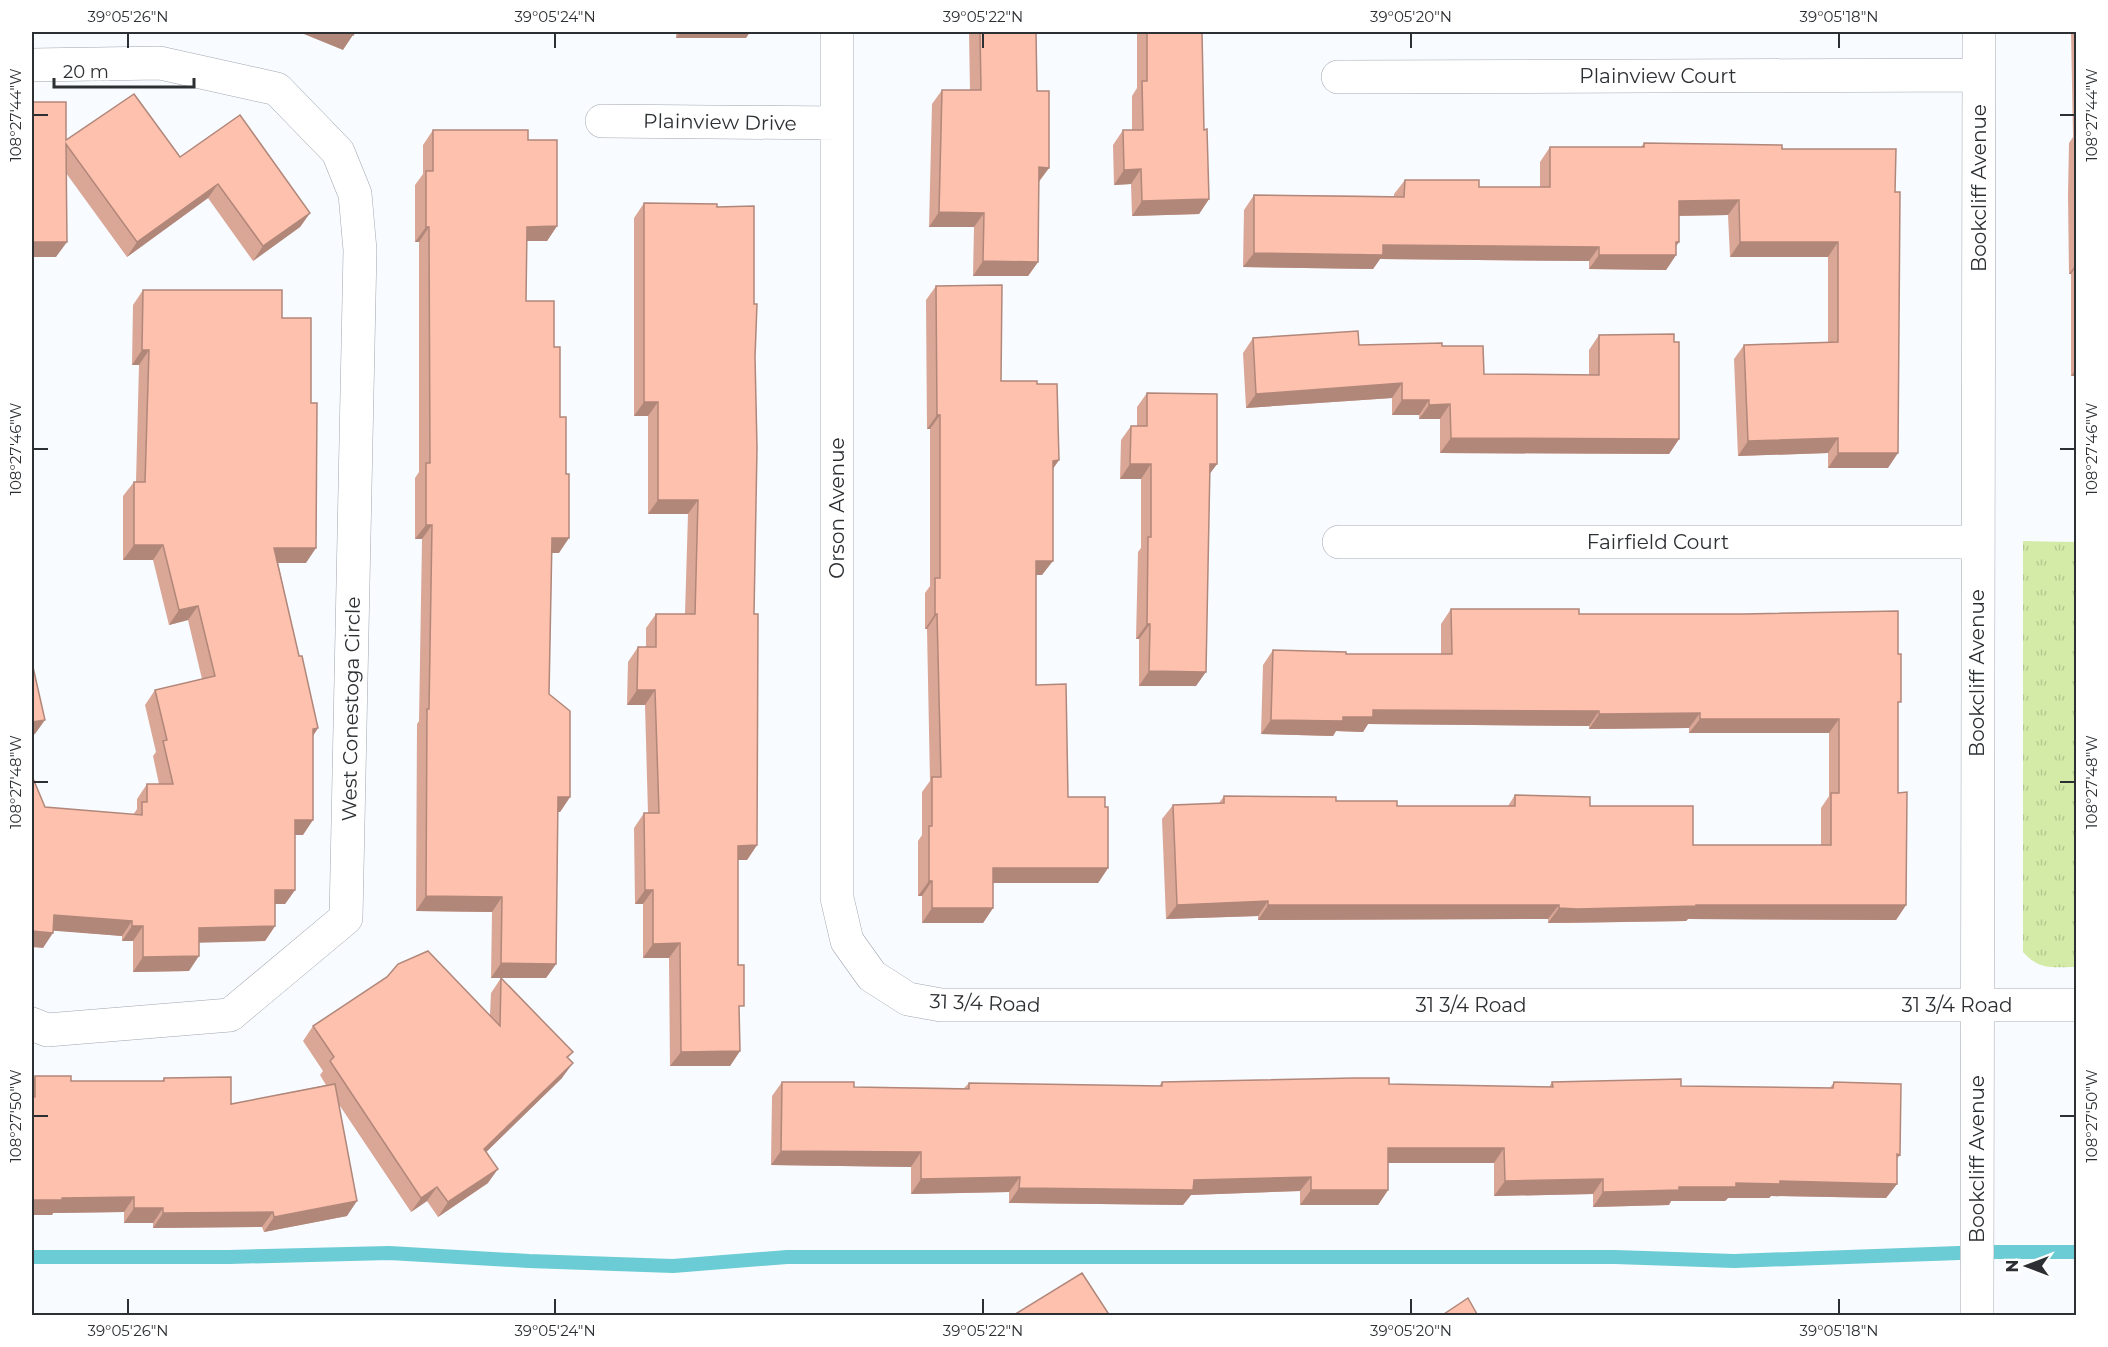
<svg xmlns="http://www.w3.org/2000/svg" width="2108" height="1347" font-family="Montserrat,sans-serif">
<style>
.grass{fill:url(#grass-tufts)}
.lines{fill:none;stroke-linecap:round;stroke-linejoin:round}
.stream{stroke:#6bccd5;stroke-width:14}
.minor-casing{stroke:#a0a7af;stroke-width:34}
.minor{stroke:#fff;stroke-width:33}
.wall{fill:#daa696}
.shaded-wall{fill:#b1877a}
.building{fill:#fdc1ae;stroke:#b1877a;stroke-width:1.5}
.ticks{fill:none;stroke:#2d3033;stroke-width:2}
.labels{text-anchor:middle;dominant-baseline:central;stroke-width:5;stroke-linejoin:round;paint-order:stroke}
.street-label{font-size:20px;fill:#2d3033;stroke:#fff}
.neatline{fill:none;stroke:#2d3033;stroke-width:2}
.ticks-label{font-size:15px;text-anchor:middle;fill:#2d3033}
</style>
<defs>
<pattern id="grass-tufts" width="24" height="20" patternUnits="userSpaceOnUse" patternTransform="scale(1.5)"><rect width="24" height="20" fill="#d3eba7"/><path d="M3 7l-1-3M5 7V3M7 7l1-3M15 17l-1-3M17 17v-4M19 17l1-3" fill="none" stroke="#b5ca90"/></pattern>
</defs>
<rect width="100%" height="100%" fill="#f8fbff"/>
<path class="grass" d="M2023,541l53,1v425c-23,0 -36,4 -53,-15z"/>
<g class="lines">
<path class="stream" d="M32,1257h197l160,-4 140,8 144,5 114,-9h828l119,4 253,-9h89"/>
<g class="minor-casing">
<path id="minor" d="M837,32v866l10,43 25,35 36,23 33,6h1135
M32,65l128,-2 117,26 61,63 17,42 5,56 -14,668 -116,97 -183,15 -15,-6
M1338,77l641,-2
M602,121l235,2
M1339,542h638
M1977,1316l2,-1284"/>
</g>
<use href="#minor" class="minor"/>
</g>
<path class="wall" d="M645,32h105l-4,6h-70v-4h-31z
M969,32h67l1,59 12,77 -10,14 -1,80 -10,14h-55l1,-49h-45l3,-123 10,-14h28z
M1137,32h66l-1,1 2,97 5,69 -10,15 -67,2 -1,-32 -17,1 -1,-40 10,-15h9v-34l5,-8z
M2071,32h5v494h-2v-150h-3v-102h-2l-1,-79 1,-52 4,-6z
M433,130l95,10 29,86 -10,15h-20l-1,60 28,46 5,206h-7l-3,141 21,103 -10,15h-2l-2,152 -10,14h-55l1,-66 -76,-1 1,-187 2,-3 3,-182h-7v-61l4,-6v-230h-4v-57l8,-11v-29z
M66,140l114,17 130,56 -10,14 -47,34 -45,-63 -81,59 -61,-84 -10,84h-24z
M1644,143l138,6h114l-8,319h-60v-15l-90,3 -4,-97 10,-14 84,-3v-85h-98l-2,-42 -49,1v26l-3,3v10l-10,15 -77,-1v-8l-209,-2 -7,10 -130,-2 1,-57 10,-15 140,1v-2l11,-14 74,7h61v-25l10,-15h91z
M644,203l73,4 37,97 1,53 -1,257 3,231 -10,15h-9v105l2,86 -10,15h-60l-1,-108h-26v-54h-8l-1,-76 10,-15h4l-3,-108h-18l1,-43 10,-15h8v-19l10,-14h29l3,-100h-40v-98h-14v-198z
M936,286l65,95 36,3 22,76 -6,9 -11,106h-6v110l32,112 40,71 -10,15h-105v25l-10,15h-61v-27h-4v-55l4,-6v-43l8,-11 -3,-152h-2v-36l5,-7v-157h-3l-1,-129z
M143,290l139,28 24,245h-28l21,93 19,72 -5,8 -10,99h-8v55l-10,14h-10v22l-10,15 -66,1 -10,29 -56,1v-31h-11v-5l-69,-6 -10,18 2,-141 88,8 4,-6v-10l10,-15h12l-6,-28 3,-4 -11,-47 10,-15 47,-11 -14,-59 -19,5 -16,-65h-30v-64l11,-14h2l3,-117h-7l1,-60z
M1599,335l80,104 -10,15 -229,-1v-34h-21v-4h-27v-17l-146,10 -3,-55 10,-15 106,7 83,1 42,28 105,1v-25z
M1147,393l70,71 -7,9 -14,213h-57v-47h-3l2,-87 3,-4v-69h-21l1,-39 10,-14h6v-19z
M1451,609l128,5 319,92v87l8,112 -10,15 -208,-1 -2,2 -119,2h-19v-4l-290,1v-4l-92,3 -4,-100 11,-14 46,-2 5,-7 112,5 61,5h111l7,-11 75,11 103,39h128v-37l8,-12v-63h-140v-5l-100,1v-3l-221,-2 -5,8 -27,-1 -3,5 -72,-2 2,-69 10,-15 73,4h95v-30z
M501,978l72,74 -5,6 -6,20 -76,74 2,31 -50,34 -11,-16 -16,11 -73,-109 9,113 -83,16 -2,-5 -109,1v-5h-29v-11l-71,1 -1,2h-20v-134l3,-5 36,5h91l2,-3 67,26 95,-19 -6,-10 3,-4 -20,-30 10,-15 177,-11 1,-22z
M782,1082l72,5 110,1 5,-5 190,3 3,-4 227,2 160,3 3,-5 129,4 149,2 4,-6 66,73 -3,4v25l-11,14 -115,-2 -2,2h-41l-3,3h-54l-2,4 -76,2v-13l-99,2v-33h-106v27l-10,15h-78v-14l-109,4 -8,10 -174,-2v-11l-98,2v-27l-140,-2 1,-69z
M2076,1089v114h-2v-110z"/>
<path class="shaded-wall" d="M299,32h46l8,3 -10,15z
M647,32h30l-1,2h-31z
M680,32h70l-4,6h-70z
M1039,167l10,1 -11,14z
M1141,169l-10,15 -17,1 10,-15z
M218,184l-10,14 -81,59 10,-15z
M1209,199l-10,15 -67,2 10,-15z
M1739,200l-11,15 -59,1 10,-15z
M939,212l45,1 -10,14h-45z
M310,213l-10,14 -47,34 10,-15z
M557,226l-10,15h-30l10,-14z
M426,227h3l-10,15h-4z
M32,242h35l-11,15h-24z
M1679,242l-9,13h6l-10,15 -77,-1 10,-14z
M1740,242h98l-10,15h-98z
M1383,245l216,2 -10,14 -209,-2 -7,10 -130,-2 11,-14z
M983,261l55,1 -10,14h-55z
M2076,264v3l-5,7h-2z
M142,350h7l-10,15h-7z
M2076,369v3l-2,4h-3z
M1402,383l-10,15 -146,10 10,-14z
M1402,400h27l-10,15h-27z
M644,402h14l-10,14h-14z
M1450,404l-10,15h-21l10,-14z
M937,415h3l-10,14h-3z
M1451,438l228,1 -10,15 -229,-1z
M1838,438l-10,15 -90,3 10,-15z
M1838,453h60l-10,15h-60z
M1059,460l-11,15 5,-14z
M1130,464h21l-10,15h-21z
M1210,464h7l-11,15z
M658,500h40l-10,14h-40z
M426,525h6l-10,14h-7z
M552,538h17l-10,15h-17z
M134,545h29l-10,15h-30z
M274,548h42l-10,15h-42z
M1036,561h17l-11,14h-16z
M198,606l-10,14 -19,5 10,-15z
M935,614h2l-10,15h-2z
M1147,624h3l-11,15h-3z
M1149,671l57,1 -10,14h-57z
M637,690h18l-10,15h-18z
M1373,710l226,1 -10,15 -221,-2 -5,8 -27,-1 -3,5 -72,-2 10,-14 72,-3z
M1700,713l-11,15 -100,1 10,-15z
M1700,719h139l-10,14h-140z
M45,720l-10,14 -3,1v-13z
M318,728l-10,15 5,-14z
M558,797h12l-10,15h-12z
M295,820h18l-10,15h-18z
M757,845l-10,15h-19l10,-14z
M993,868h115l-10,15h-115z
M929,881h3l-10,15h-4z
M275,890h20l-10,14h-20z
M645,890h8l-10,14h-8z
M426,896l76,1 -10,15 -76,-1z
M1268,901l-10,15 -92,3 11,-14z
M1268,905h291l-11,14 -290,1z
M1696,905h210l-10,15 -208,-1 -2,2 -138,2 11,-15z
M932,908h61l-10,15h-61z
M54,915l78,6 -10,15 -78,-6z
M132,926h11l-10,15h-11z
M275,926l-10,15 -76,2 10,-15z
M32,931l21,2 -10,15 -11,-1z
M680,943l-11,15h-26l10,-14z
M199,956l-10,15 -56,1 10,-15z
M501,963l55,1 -10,14h-55z
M740,1051l-10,15h-60l11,-14z
M573,1063l-11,15 -88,86 10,-15z
M1388,1148h116l-10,15h-116z
M781,1151l140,1 -10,15 -140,-2z
M498,1169l-10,14 -50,34 10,-15z
M1020,1177l-11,15 -98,2 10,-15z
M1311,1177l-11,14 -109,4 -8,10 -174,-2 10,-15 175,-8z
M1603,1179l-10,15 -99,2 11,-15z
M1780,1181l117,3 -11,14 -115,-2 -2,2h-41l-3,3h-54l-2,4 -76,2 10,-15 133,-9z
M437,1187l-10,14 -16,11 10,-14z
M1311,1190h77l-10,15h-78z
M134,1197l-10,15 -71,1 -1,2h-20v-15l30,-2z
M357,1201l-10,15 -83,16 10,-15z
M134,1208h29l-10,15h-29z
M273,1212l-11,15 -109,1 10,-15z"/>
<path class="building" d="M345,32h10l-2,3z
M980,32h56l1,59h12v77l-10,-1 -1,95 -55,-1 1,-48 -45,-1 3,-122h39z
M1147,32h55l2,98 3,-1 2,70 -67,2 -1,-32 -17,1 -1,-40h20l-1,-49h5z
M134,94l46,63 60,-42 70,98 -47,33 -45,-62 -81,58 -71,-98 1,98h-35v-140h34v38z
M433,130h95v10h29v86l-30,1 -1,74h28v46h6v70h6v57h3v64h-17l-3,156 21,17v86h-12l-2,167 -55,-1 1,-66 -76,-1 1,-187h2l3,-184h-6v-62h4l-1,-236h-3v-56h7z
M1644,143l138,2v4h114l-1,43h5l-2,261h-60v-15l-90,3 -4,-96 94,-3v-100h-98l-1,-42 -60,1v41h-3v13h-77v-8l-216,-2v10l-129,-2v-58l150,2 1,-17h74v7h71v-40h94z
M644,203l73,1v3l37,-1v98h3l-2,53 2,91 -3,166h4l-1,231 -19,1v119h6v41h-5l1,45 -59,1 -1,-109 -27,1v-54h-8l-1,-77h15l-4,-123h-18l1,-43h18v-33h39l3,-114h-40v-98h-14z
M1002,285l-1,96h36v3h20l2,76 -6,1v100h-17v124l30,-1 2,113h37v10h3v61h-115v40h-61v-27h-3v-55h3v-49h9l-4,-163h-2v-36h5v-163h-3l-1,-129z
M143,290h139v28h29v85h6l-1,145h-42l25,108h3l16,72 -5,1v91h-18v70h-20v36l-76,2v28l-56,1v-31h-11v-5l-78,-6 -1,18 -21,-2v-155l13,31 97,8v-13h5v-18h26l-10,-43 4,-1 -12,-50 60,-14 -17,-70 -19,4 -16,-65h-29v-63h11l4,-132h-7z
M1358,331l1,14 83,-2v3h41l1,28 115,1v-40l75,-1v8h5v97l-228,-1 -1,-34 -21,1v-5h-27v-17l-146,11 -3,-56z
M1147,393l70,1v70h-7l-4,208 -57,-1 1,-47h-3l1,-87h3v-73h-21l1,-38h16z
M1451,609h128v5h165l154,-3v43h3v48h-3v91l9,-1 -1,113h-210v1l-119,3 -18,-1v-3h-291v-4l-91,4 -4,-100 51,-2v-7l112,1v4h61v5h118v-11l75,2v9h103v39h138v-52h8v-74h-139v-6l-101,1v-3l-226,-1v7h-30v4l-72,-1 2,-70 73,2v2h106z
M32,667h1l12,53 -13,2z
M428,951l72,75 1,-48 72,74 -6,5 6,6 -89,86 14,20 -50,33 -11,-15 -16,11 -91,-137 4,-4 -21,-31 74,-49 11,-13z
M35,1076h36v5h93v-3l67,-1v27l104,-20 22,117 -83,16 -1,-5 -110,1v-5h-29v-11l-72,1v2h-30v-103h3z
M1354,1078h35v6l164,3 -1,-5 129,-3v7l152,2 1,-6 67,2 -1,71 -3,-1v30l-117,-3v3l-44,-1v4h-57v3l-76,2v-13l-98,2 -1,-33h-116v42h-77v-13l-117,3 -1,10 -174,-2 1,-11 -99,2v-27l-140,-1 1,-69h72v5l115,2v-6l193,3v-4z
M1082,1273l28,43h-98z
M1468,1298l10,18h-37z"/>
<path class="ticks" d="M128,33v15M555,33v15M983,33v15M1411,33v15M1839,33v15M33,115h15M2060,115h15M33,449h15M2060,449h15M33,782h15M2060,782h15M33,1116h15M2060,1116h15M128,1299v15M555,1299v15M983,1299v15M1411,1299v15M1839,1299v15"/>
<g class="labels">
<g class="street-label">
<text x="1658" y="76">Plainview Court</text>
<text transform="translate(720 122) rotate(1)">Plainview Drive</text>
<text transform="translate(1979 188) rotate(-90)">Bookcliff Avenue</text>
<text transform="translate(837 508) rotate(-90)">Orson Avenue</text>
<text x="1658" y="542">Fairfield Court</text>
<text transform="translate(1977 673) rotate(-90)">Bookcliff Avenue</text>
<text transform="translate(351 709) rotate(-89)">West Conestoga Circle</text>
<text transform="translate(985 1003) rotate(2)">31 3/4 Road</text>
<text x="1471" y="1005">31 3/4 Road</text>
<text x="1957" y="1005">31 3/4 Road</text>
<text transform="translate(1977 1159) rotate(-90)">Bookcliff Avenue</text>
</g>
</g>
<rect width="2108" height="1347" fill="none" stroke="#ffffff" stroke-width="66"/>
<g transform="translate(2027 1266) rotate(270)" stroke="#ffffff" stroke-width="4.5" paint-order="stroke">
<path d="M0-4.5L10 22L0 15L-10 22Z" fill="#2d3033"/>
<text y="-9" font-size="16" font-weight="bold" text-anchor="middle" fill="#2d3033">N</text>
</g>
<path d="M54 78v9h140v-9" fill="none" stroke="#2d3033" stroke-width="3"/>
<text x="63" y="78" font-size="18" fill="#2d3033" stroke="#ffffff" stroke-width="4.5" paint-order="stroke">20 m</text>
<rect x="33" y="33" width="2042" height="1281" class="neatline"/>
<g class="ticks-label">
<text x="128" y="22">39°05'26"N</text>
<text x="555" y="22">39°05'24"N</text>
<text x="983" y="22">39°05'22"N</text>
<text x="1411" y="22">39°05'20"N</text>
<text x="1839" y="22">39°05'18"N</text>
<text transform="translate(2092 115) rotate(-90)" y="5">108°27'44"W</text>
<text transform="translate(16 115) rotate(-90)" y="5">108°27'44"W</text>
<text transform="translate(2092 449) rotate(-90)" y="5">108°27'46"W</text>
<text transform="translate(16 449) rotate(-90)" y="5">108°27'46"W</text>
<text transform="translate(2092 782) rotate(-90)" y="5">108°27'48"W</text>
<text transform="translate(16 782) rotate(-90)" y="5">108°27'48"W</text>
<text transform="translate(2092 1116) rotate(-90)" y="5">108°27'50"W</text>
<text transform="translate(16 1116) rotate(-90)" y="5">108°27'50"W</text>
<text x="128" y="1336">39°05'26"N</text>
<text x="555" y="1336">39°05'24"N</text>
<text x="983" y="1336">39°05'22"N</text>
<text x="1411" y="1336">39°05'20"N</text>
<text x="1839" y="1336">39°05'18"N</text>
</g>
</svg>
